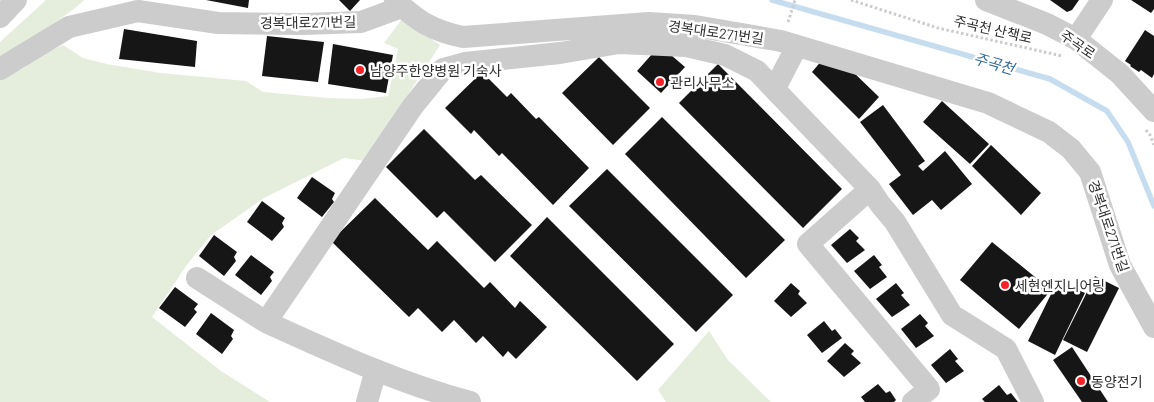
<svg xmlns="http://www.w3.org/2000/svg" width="1154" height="402" font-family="Barlow,'Noto Sans KR',sans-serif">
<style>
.green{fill:#e5eedc}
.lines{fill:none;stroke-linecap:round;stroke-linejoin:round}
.stream{stroke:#c6ddef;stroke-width:5.5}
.building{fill:#161616}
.path{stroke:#ccc;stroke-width:3;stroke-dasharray:2.5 2.5;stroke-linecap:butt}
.minor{stroke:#ccc;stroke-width:22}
.poi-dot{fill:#f52228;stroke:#fff;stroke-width:2}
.labels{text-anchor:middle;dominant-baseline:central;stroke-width:5;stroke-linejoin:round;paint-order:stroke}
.street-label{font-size:14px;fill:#2f2f2f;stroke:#fff}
.poi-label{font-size:14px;fill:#2f2f2f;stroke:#fff;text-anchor:start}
.water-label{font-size:15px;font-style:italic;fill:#356e99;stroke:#fff}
</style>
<rect width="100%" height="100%" fill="#fff"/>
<path class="green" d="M46,0h38l-10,9 -74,52v-19z
M402,19l38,26 -75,116 -21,-3 -80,40 -53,37 -25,31 -34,51 69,54 49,31h-270v-323l24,-11 10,-10 29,-13 20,13 24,6 54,9 85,8 17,11 66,6 32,1 27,-3 10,-47 -14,-6z
M709,331l19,29 43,42h-105l-8,-12z"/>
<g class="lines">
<path class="stream" d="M772,0l278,79 57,32 21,31 26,64"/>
</g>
<path class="building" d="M206,0h43l-1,8z
M339,0h21l-10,11z
M1050,0h29l-7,10 -5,2z
M1131,0h23v9l-3,4z
M124,29l73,12 -2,26 -76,-8z
M1145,30l9,6v38l-2,4 -11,-8 -2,2 -9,-6 1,-1 -6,-4z
M267,36l57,6 -6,40 -56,-6z
M333,44l60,11 -7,38 -58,-9z
M653,53l18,2 14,12 -24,26 -24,-22z
M599,57l51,51 -37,37 -51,-52z
M823,59l27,10 29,28 -20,22 -47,-47z
M718,64l124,125 -39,39 -124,-125z
M482,72l25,25 4,-4 25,26 3,-2 50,51 -36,37 -51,-52 -3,3 -25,-26 -3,4 -26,-26z
M942,101l47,43 -19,20 -47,-42z
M883,105l42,56 -7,5 5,5 22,-20 27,33 -31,26 -9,-10 -19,15 -24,-31 12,-9 -41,-53z
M662,117l123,123 -39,38 -121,-124z
M424,129l51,51 6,-5 51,50 -37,37 -51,-51 -7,7 -51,-51z
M991,145l50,48 -20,22 -49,-49z
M607,169l126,126 -37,37 -127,-126z
M312,177l23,16 -3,6 2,3 -12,15 -25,-19z
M375,198l53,52 9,-9 47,47 6,-6 25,26 5,-7 27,26 -31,32 -8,-8 -5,6 -20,-21 -7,7 -22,-23 -12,12 -24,-24 -9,9 -78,-76z
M262,201l23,17 -3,5 2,4 -12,14 -25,-19z
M547,217l127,127 -37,37 -127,-125z
M850,229l9,9 -3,3 9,9 -18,13 -16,-18z
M214,235l23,17 -3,5 2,4 -12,15 -25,-20z
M992,242l59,48 -32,39 -59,-49z
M251,255l23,17 -4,5 2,4 -11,14 -26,-20z
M874,255l8,10 -3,2 8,10 -17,12 -16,-18z
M1095,276l24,12 -32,64 -24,-12z
M1058,280l27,13 -30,62 -27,-14z
M791,283l9,8 -2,3 9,9 -16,14 -17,-16z
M896,283l8,10 -3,2 9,10 -18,12 -16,-18z
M175,287l23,17 -4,5 3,3 -12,15 -26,-19z
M211,313l23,17 -3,6 2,3 -11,15 -26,-20z
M920,314l8,9 -3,3 9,10 -18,12 -15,-19z
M824,321l8,10 3,-2 7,9 -20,15 -15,-18z
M845,343l9,8 -3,3 10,9 -17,14 -17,-16z
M1072,347l36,55h-26l-29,-42z
M950,349l8,10 -3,2 9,10 -18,12 -15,-18z
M878,384l8,9 4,-2 6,9 -2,2h-29l-4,-5z
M999,385l8,10 4,-2 7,9h-33l-3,-3z"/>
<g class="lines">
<path class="path" d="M851,0l87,28 124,28
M788,22l7,-22
M1146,130l4,5 4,10"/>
<path class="minor" d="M395,0c22,21 38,31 68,37l186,-14 46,3 86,15 207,62 61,29 22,17 19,23 30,93 34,62
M986,0l61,24 29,15 44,35 34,37
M0,17l16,-17
M1076,39l26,-39
M0,69l69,-42 69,-16 80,12 85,1 58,-2 41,-15
M775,88l22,-42
M870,189l-62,55 121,145 -16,13
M197,278l69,44 147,-216 30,-37 22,-6 95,-10 59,-10 67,3 39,9 32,16 113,118 10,15 15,18 57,93 54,34 27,53
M266,322c66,30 133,61 204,80
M367,402l9,-32"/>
</g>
<g class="poi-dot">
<circle cx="360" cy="70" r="5"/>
<circle cx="660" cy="82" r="5"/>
<circle cx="1005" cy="285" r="5"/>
<circle cx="1081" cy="381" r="5"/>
</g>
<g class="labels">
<g class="street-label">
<text transform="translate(308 22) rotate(-1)">경복대로271번길</text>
<text transform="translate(993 29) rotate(13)">주곡천 산책로</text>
<text transform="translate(716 32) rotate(8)">경복대로271번길</text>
<text transform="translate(1078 44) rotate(34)">주곡로</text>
<text transform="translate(1109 226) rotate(71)">경복대로271번길</text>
</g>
<g class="poi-label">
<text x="370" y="70">남양주한양병원 기숙사</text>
<text x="670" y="82">관리사무소</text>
<text x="1015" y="285">세현엔지니어링</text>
<text x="1091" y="381">동양전기</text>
</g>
<g class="water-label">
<text transform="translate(994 63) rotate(16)">주곡천</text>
</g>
</g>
</svg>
